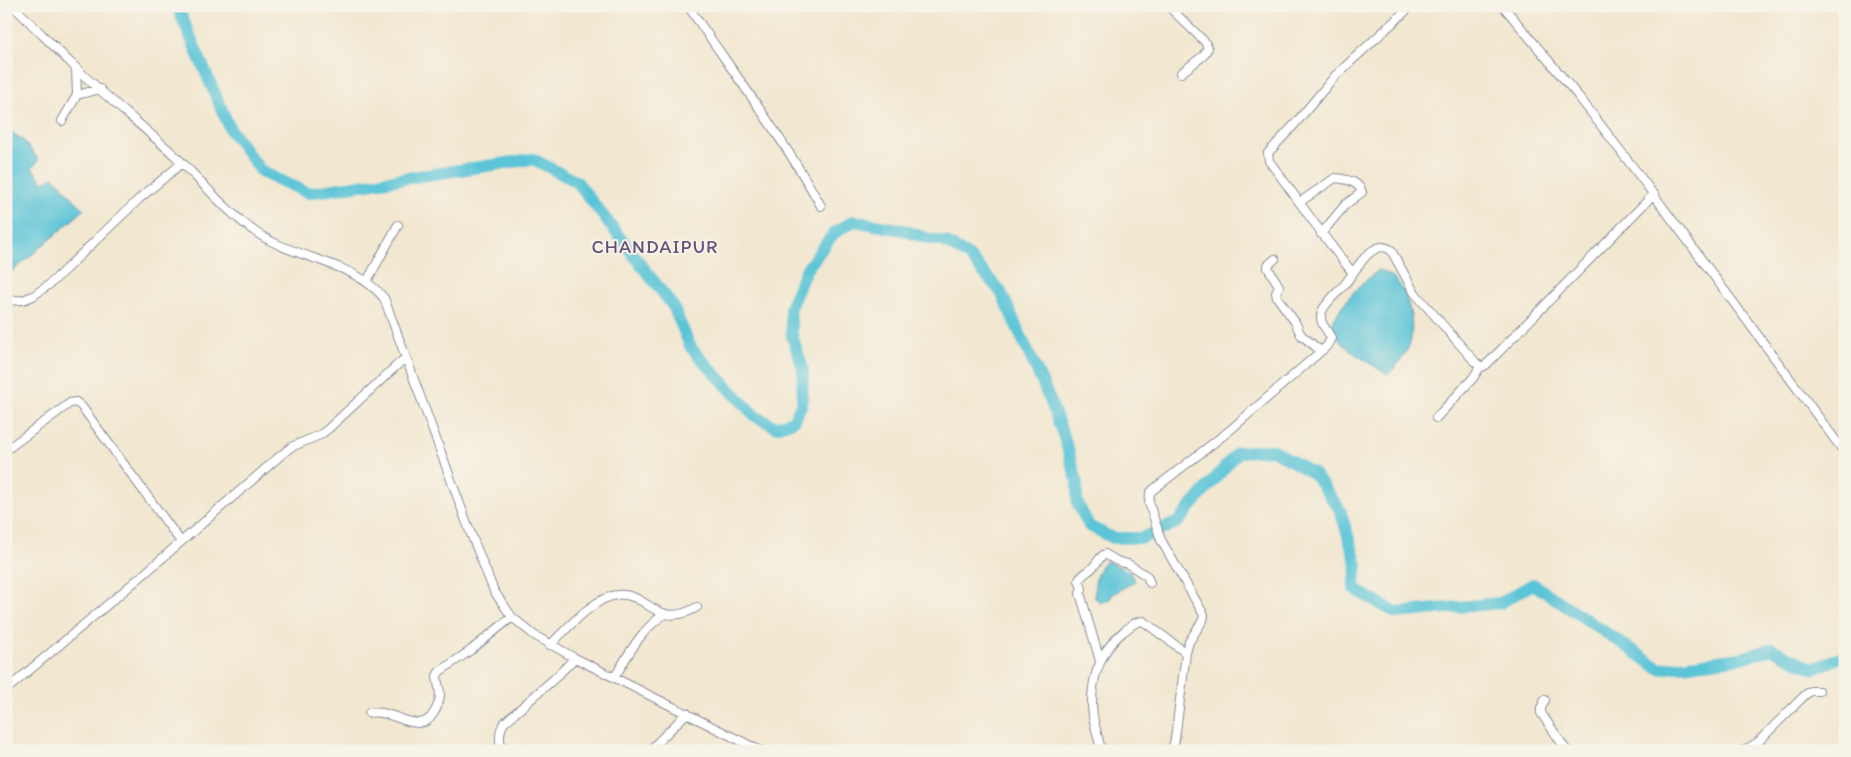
<svg xmlns="http://www.w3.org/2000/svg" width="1851" height="757" font-family="Itim,sans-serif">
<style>
.water{fill:#5bc4d7;stroke:#3b7a9a}
.lines{fill:none;stroke-linecap:round;stroke-linejoin:round}
.river{stroke:#5bc4d7;stroke-width:12}
.street-casing{stroke:#868b97;stroke-width:10}
.street{stroke:#fff;stroke-width:8}
.labels{text-anchor:middle;dominant-baseline:central;stroke-width:4;stroke-linejoin:round;paint-order:stroke}
.quarter-label{font-size:19px;letter-spacing:1px;fill:#62517a;stroke:#f7f3e8}
</style>
<rect width="100%" height="100%" fill="#f7f3e8"/>
<filter id="ink" filterUnits="userSpaceOnUse"><feTurbulence type="fractalNoise" baseFrequency=".02" numOctaves="2"/><feDisplacementMap in="SourceGraphic" scale="10" xChannelSelector="R" yChannelSelector="G"/><feConvolveMatrix kernelMatrix="1 2 1 2 8 2 1 2 1" color-interpolation-filters="sRGB"/></filter>
<filter id="wash" filterUnits="userSpaceOnUse"><feTurbulence type="fractalNoise" baseFrequency=".0096" numOctaves="4" result="noise"/><feDisplacementMap in="SourceGraphic" scale="20" xChannelSelector="R" yChannelSelector="G"/><feGaussianBlur stdDeviation="1.12" result="paint"/><feColorMatrix in="noise" values="0 0 0 0 0 0 0 0 0 0 0 0 0 0 0 0 0 1.4 0 .05"/><feComposite in="paint" operator="in"/></filter>
<g filter="url(#wash)">
<rect width="100%" height="100%" fill="#f2e7d0"/>
<path class="water" d="M6,129l16,10 17,21 -7,8 11,14 11,-5 30,33 -78,67z
M1379,270c4,2 10,4 14,7 15,15 21,41 18,62 -3,14 -14,27 -23,36 -21,-15 -44,-23 -57,-47 8,-24 28,-43 48,-58z
M1106,561l23,10 6,10 -22,13 -3,5 -10,4 -5,-5c-1,-12 0,-29 11,-37z"/>
<g class="lines">
<path class="river" d="M177,6l54,125 31,41 46,21 225,-34 44,23 96,124 18,42 64,68 21,11 17,-6 9,-17 1,-35 -11,-33 -2,-28 16,-38 28,-37 20,-12 49,9 23,8 19,4 24,14 32,36 49,108 16,43 11,38v21l12,24 24,12h29l36,-16 60,-70 35,-2 41,24 26,36 17,55 -3,24 42,24 104,-10 33,-19 127,85 81,-11 31,-9 42,20 31,-14"/>
</g>
</g>
<g filter="url(#ink)">
<g class="lines">
<g class="street-casing">
<path id="street" d="M13,6c21,20 41,41 62,61 31,30 65,57 97,86 28,26 53,58 85,80 40,27 95,27 127,65l87,236 23,57 18,26 22,18 41,23 186,93
M688,6c45,66 94,130 133,200
M1168,6l37,36 3,6 -5,8 -22,17
M1503,6l76,91 60,78 206,278
M77,95l23,-6
M62,121l15,-26 -1,-27
M1300,202l35,-24c11,1 23,3 27,14l-17,13 -24,29
M1275,259l-7,6v3l11,18 -3,7 1,4 18,25 6,13 20,16
M1353,273c-30,-36 -56,-75 -84,-112l-1,-8 27,-29 40,-48 76,-70
M367,281l31,-56
M6,301l17,-1 10,-4 17,-12 89,-85 43,-36
M1436,418l37,-40 7,-11
M6,450l64,-47 6,-1 6,5 99,135
M550,645c16,-15 45,-49 68,-50 30,-3 39,36 79,12
M1100,661l-20,-68 2,-4 -3,-9c4,-7 10,-8 15,-14 5,-5 5,-9 11,-12l12,7 11,3 19,12 3,7
M614,678c15,-24 27,-49 51,-64
M6,690l138,-116 136,-118 11,-9 29,-12 8,-6 78,-72
M1545,700l-4,8v5l26,38
M369,713c20,-3 31,9 49,10 13,1 21,-17 22,-28 0,-7 -3,-13 -3,-19l2,-4 32,-22 41,-33
M502,751c-3,-10 -4,-19 2,-28l52,-46 19,-19
M649,751l38,-38
M1101,751c-2,-12 -6,-23 -8,-35 -4,-31 5,-64 30,-84 7,-5 12,-11 20,-11l43,32
M1172,751l3,-12 11,-86 3,-11 14,-22 1,-5 -43,-75 -12,-37 1,-10 4,-4 75,-58 98,-85 4,-8c-4,-10 -13,-14 -9,-27 6,-11 15,-18 23,-27 10,-12 27,-47 46,-34l23,42 62,71 6,4 4,-2 168,-171
M1743,751l14,-8 48,-48 6,-4h8
M1843,751l2,-2"/>
</g>
<use href="#street" class="street"/>
</g>
</g>
<g class="labels">
<g class="quarter-label">
<text x="655" y="246">CHANDAIPUR</text>
</g>
</g>
<rect width="1851" height="757" fill="none" stroke="#f7f3e8" stroke-width="25"/>
</svg>
